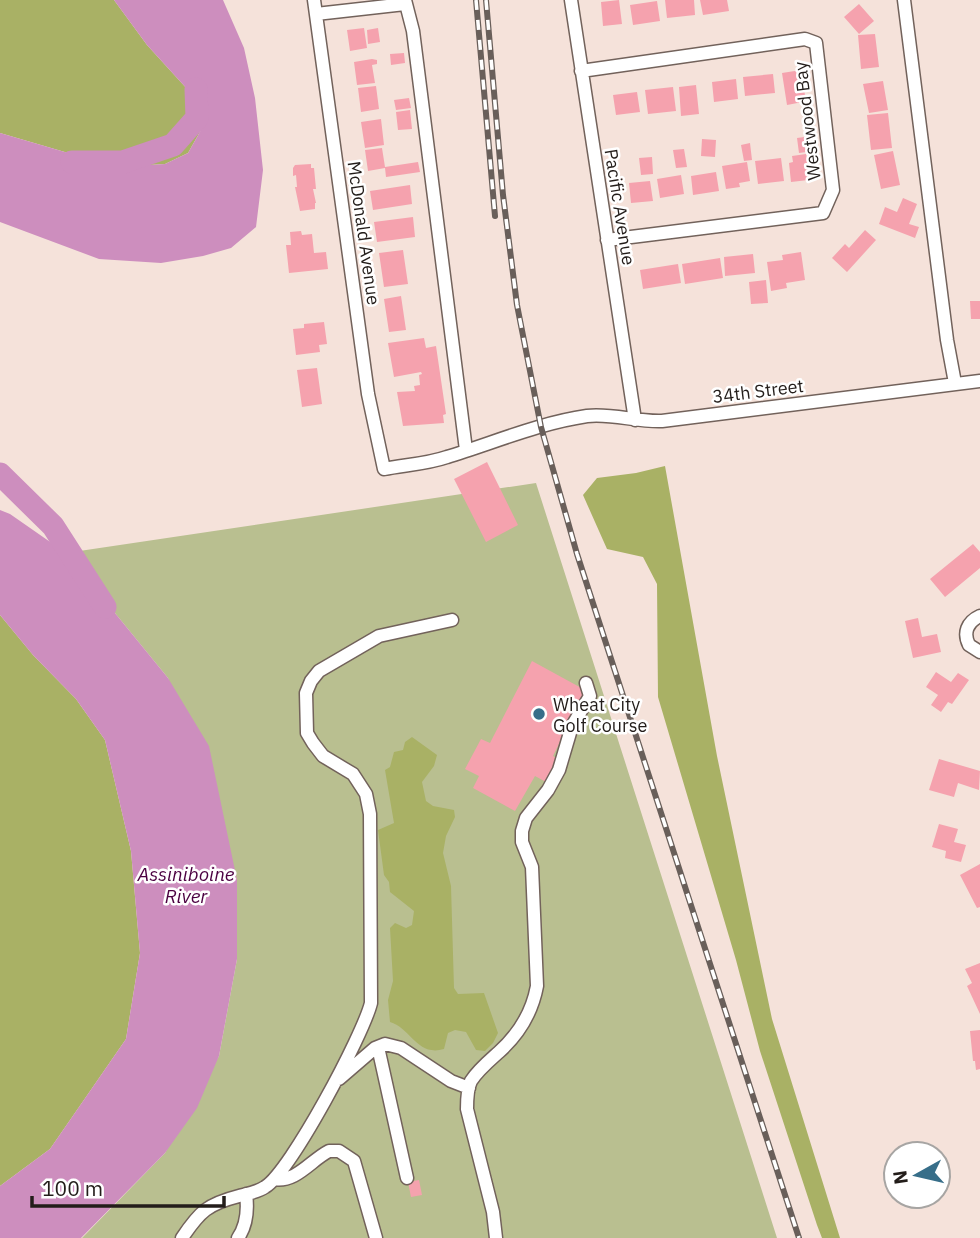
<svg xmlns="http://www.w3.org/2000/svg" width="980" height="1238" font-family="'IBM Plex Sans',sans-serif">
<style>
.green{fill:#b9bf90}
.forest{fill:#a9b165}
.water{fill:#cd8ebe}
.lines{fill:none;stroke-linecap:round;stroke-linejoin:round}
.river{stroke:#cd8ebe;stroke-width:23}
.building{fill:#f5a2ae}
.minor-casing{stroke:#72625b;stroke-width:15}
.minor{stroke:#fff;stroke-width:12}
.rail-casing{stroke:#695f5a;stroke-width:6}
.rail{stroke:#fff;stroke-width:3.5;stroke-dasharray:10;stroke-linecap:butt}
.poi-dot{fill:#376e89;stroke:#fff;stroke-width:2.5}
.labels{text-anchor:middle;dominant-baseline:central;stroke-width:5;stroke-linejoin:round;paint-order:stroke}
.street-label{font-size:18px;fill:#231d1a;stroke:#fff}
.poi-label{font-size:18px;fill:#231d1a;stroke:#fff;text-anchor:start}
.water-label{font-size:19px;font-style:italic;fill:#4b0041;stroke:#fff}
</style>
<rect width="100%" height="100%" fill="#f5e2da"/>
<path class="green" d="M536,483l241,755h-695l83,-85 54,-97 18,-97v-79l-69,-202 -102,-125z"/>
<path class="forest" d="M0,0h114l33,45 41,45 13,40 -13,23 -23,11 -49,3 -116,-34z
M665,466l52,290 55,263 68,219h-18l-5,-13 -57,-174 -24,-91 -78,-263 -1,-113 -14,-27 -36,-8 -24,-54 14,-17 39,-5z
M0,615l33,40 43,44 29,41 26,111 9,102 -14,86 -76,110 -50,37z
M412,737l25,18 -3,11 -12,16 4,19 7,5 21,4 1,7 -9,19 -3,17 8,33 3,102 4,6 26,-1 14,40 -5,10 -8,8 -9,-1 -10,-18 -11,-2 -7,3 -4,16c-27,8 -33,-21 -54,-27l-2,-22 5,-19 -3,-53 5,-5 11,5 6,-3 2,-14 -24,-19 -1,-10 -5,-7 -6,-45 16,-7 -9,-53 5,-3 4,-15 9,-2 2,-8z"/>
<path class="water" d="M114,0h109l21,48 11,50 8,72 -7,57 -25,21 -28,8 -42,7 -62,-4 -99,-37v-89l116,34 49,-3 23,-11 13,-23 -13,-40 -41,-45z
M0,510l10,4 56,39 102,125 41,68 28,134v79l-18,97 -22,52 -32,45 -84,85h-81v-52l50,-37 76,-110 14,-86 -9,-102 -26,-111 -29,-41 -43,-44 -33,-40z"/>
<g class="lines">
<path class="river" d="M72,162h51l50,-17 24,-27 -1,-29
M0,474l53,52 52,81"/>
</g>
<path class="building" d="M619,0l3,24 -19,2 -2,-24z
M665,0h29l1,15 -28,3z
M700,0h27l2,11 -26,4z
M657,1l3,20 -27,4 -3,-20z
M859,4l15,17 -15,13 -15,-17z
M364,28l3,20 -17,3 -3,-21z
M378,28l2,14 -12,2 -1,-14z
M875,34l4,33 -18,2 -3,-34z
M404,53l1,10 -14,2 -1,-11z
M372,59l5,1v4l-5,1 3,18 -18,2 -3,-23z
M801,70l4,25h2l1,6 -21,4 -5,-32z
M773,74l2,19 -30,3 -2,-19z
M736,79l2,20 -24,3 -2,-20z
M883,81l5,29 -19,3 -6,-29z
M696,85l3,29 -18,2 -2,-29z
M376,86l3,23 -18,3 -3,-24z
M673,87l3,24 -28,3 -3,-24z
M637,92l3,20 -24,3 -3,-20z
M409,98l2,10 -15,2 -2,-10z
M410,110l2,19 -14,1 -2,-18z
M888,113l4,35 -21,2 -4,-35z
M381,119l3,26 -19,3 -4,-26z
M812,136l2,15 -15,2 -2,-15z
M702,139l14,1 -1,17 -14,-1z
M750,143l2,17 -8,1 -3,-16z
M382,148l3,19 33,-5 2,10 -34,5 -1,-9 -17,3 -3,-21z
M684,149l3,18 -11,1 -3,-18z
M893,151l7,34 -19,4 -7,-34z
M806,154l1,5 8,-2 2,22 -26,3 -2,-19 4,-1 -1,-6z
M652,157l1,17 -12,1 -2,-17z
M781,158l3,23 -26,3 -3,-23z
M747,162l3,19 -11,2 1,4 -14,2 -4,-23z
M311,164v4h3l2,21h-3l3,14h-1v6l-15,2 -5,-24h2l-1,-12 -3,1v-8l2,-3z
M716,172l3,19 -26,4 -2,-19z
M681,175l3,19 -24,4 -3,-19z
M650,181l3,20 -22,2 -2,-20z
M410,185l2,19 -39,6 -3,-19z
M903,198l14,6 -8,20 10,3 -4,11 -36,-14 6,-17 12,5z
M413,217l2,20 -38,5 -3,-20z
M865,230l11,10 -29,32 -15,-14 13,-14 4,4z
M301,231l1,4 10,-1 2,19 12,-1 2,17 -39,4 -3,-28h5l-1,-13z
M403,250l5,34 -24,3 -5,-34z
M801,252l4,28 -19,3 1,5 -16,3 -4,-29 16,-2 -1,-5z
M753,254l2,19 -30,3 -1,-19z
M720,258l3,20 -38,6 -3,-20z
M678,264l3,19 -38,6 -3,-19z
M766,280l2,23 -17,1 -2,-22z
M401,296l5,34 -17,2 -5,-33z
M970,301h10v18h-9z
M324,322l3,22 -8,1 1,7 -24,3 -3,-26 11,-1v-4z
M424,338l2,10 10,-2 10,68 -3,1 1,8 -41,3 -6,-34 18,-1 -1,-5 6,-1 -1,-10 3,-1 -1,-2 -27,5 -6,-34z
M317,368l5,36 -20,3 -5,-37z
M487,462l31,63 -32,17 -32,-63z
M973,544l7,8v16l-35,29 -15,-18z
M918,618l4,19 15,-3 4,18 -28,6 -8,-37z
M532,661l53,29 -32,66 5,3 -12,23 -11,-6 -20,35 -42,-23 6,-12 -14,-7 16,-30 9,4z
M936,672l15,10 7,-9 11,7 -17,24 -4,-2 -7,10 -10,-7 7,-10 -12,-8z
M939,759l41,12 -1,19 -21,-7 -4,14 -25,-7z
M939,824l19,5 -4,13 12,3 -5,17 -16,-4 1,-7 -14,-4z
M980,864v43l-3,1 -17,-33z
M980,963v51l-13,-28 5,-3 -7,-14z
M980,1030v39l-4,1 -1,-9h-2l-3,-30z
M419,1180l3,15 -11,2 -3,-15z"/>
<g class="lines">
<g class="minor-casing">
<path id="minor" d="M314,0l54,394 16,75c20,-4 43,-5 63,-12 46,-14 92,-34 140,-41 25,-3 49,6 75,5l318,-40
M405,0l8,31 53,419
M571,0l64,420
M904,0l43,340 8,43
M316,14l89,-10
M581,71l224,-32 11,4 17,147 -10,23 -216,27
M980,616c-13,6 -17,17 -11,29l11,7
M378,1047l29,131
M339,1079l36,-31 10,-4 16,4 50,33 18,7
M274,1179c22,4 37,-19 55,-28h10l15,10 22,77
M182,1238c18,-27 26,-34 57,-42 8,-2 19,-4 26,-9 26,-16 98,-152 106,-184l-1,-189 -4,-20 -13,-20 -30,-18 -10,-13 -6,-10 -1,-40 5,-12 8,-10 60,-35 73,-16
M238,1238c9,-13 10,-29 8,-44
M496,1238l-3,-26 -26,-103c0,-9 0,-20 4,-28 7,-11 18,-20 28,-29 20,-18 33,-39 38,-66l-5,-119 -10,-25v-11l4,-13 22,-28 11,-20 13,-44 18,-30 -4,-13"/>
</g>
<use href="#minor" class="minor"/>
<g class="rail-casing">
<path id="rail" d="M476,0l19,216
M486,0l17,195 14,110 24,122 36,127 222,684"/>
</g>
<use href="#rail" class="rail"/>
</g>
<circle class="poi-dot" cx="539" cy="714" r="7"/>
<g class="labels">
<g class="street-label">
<text transform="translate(807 121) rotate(-97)">Westwood Bay</text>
<text transform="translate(620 207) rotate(81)">Pacific Avenue</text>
<text transform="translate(364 233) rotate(82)">McDonald Avenue</text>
<text transform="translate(758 391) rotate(-7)">34th Street</text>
</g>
<g class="poi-label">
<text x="553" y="704">Wheat City<tspan x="553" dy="21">Golf Course</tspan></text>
</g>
<g class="water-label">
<text x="186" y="874">Assiniboine<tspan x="186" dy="22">River</tspan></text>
</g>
</g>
<g transform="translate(917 1175) rotate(262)"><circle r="33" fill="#ffffff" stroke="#a7a5a3" stroke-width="2"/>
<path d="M0-5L12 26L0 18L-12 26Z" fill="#376e89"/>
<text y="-10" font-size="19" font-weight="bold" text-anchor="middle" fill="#231d1a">N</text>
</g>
<path d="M32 1196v10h192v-10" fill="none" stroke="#231d1a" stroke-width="3.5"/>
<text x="42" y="1196" font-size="21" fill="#231d1a" stroke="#ffffff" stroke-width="5" paint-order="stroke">100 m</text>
</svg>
